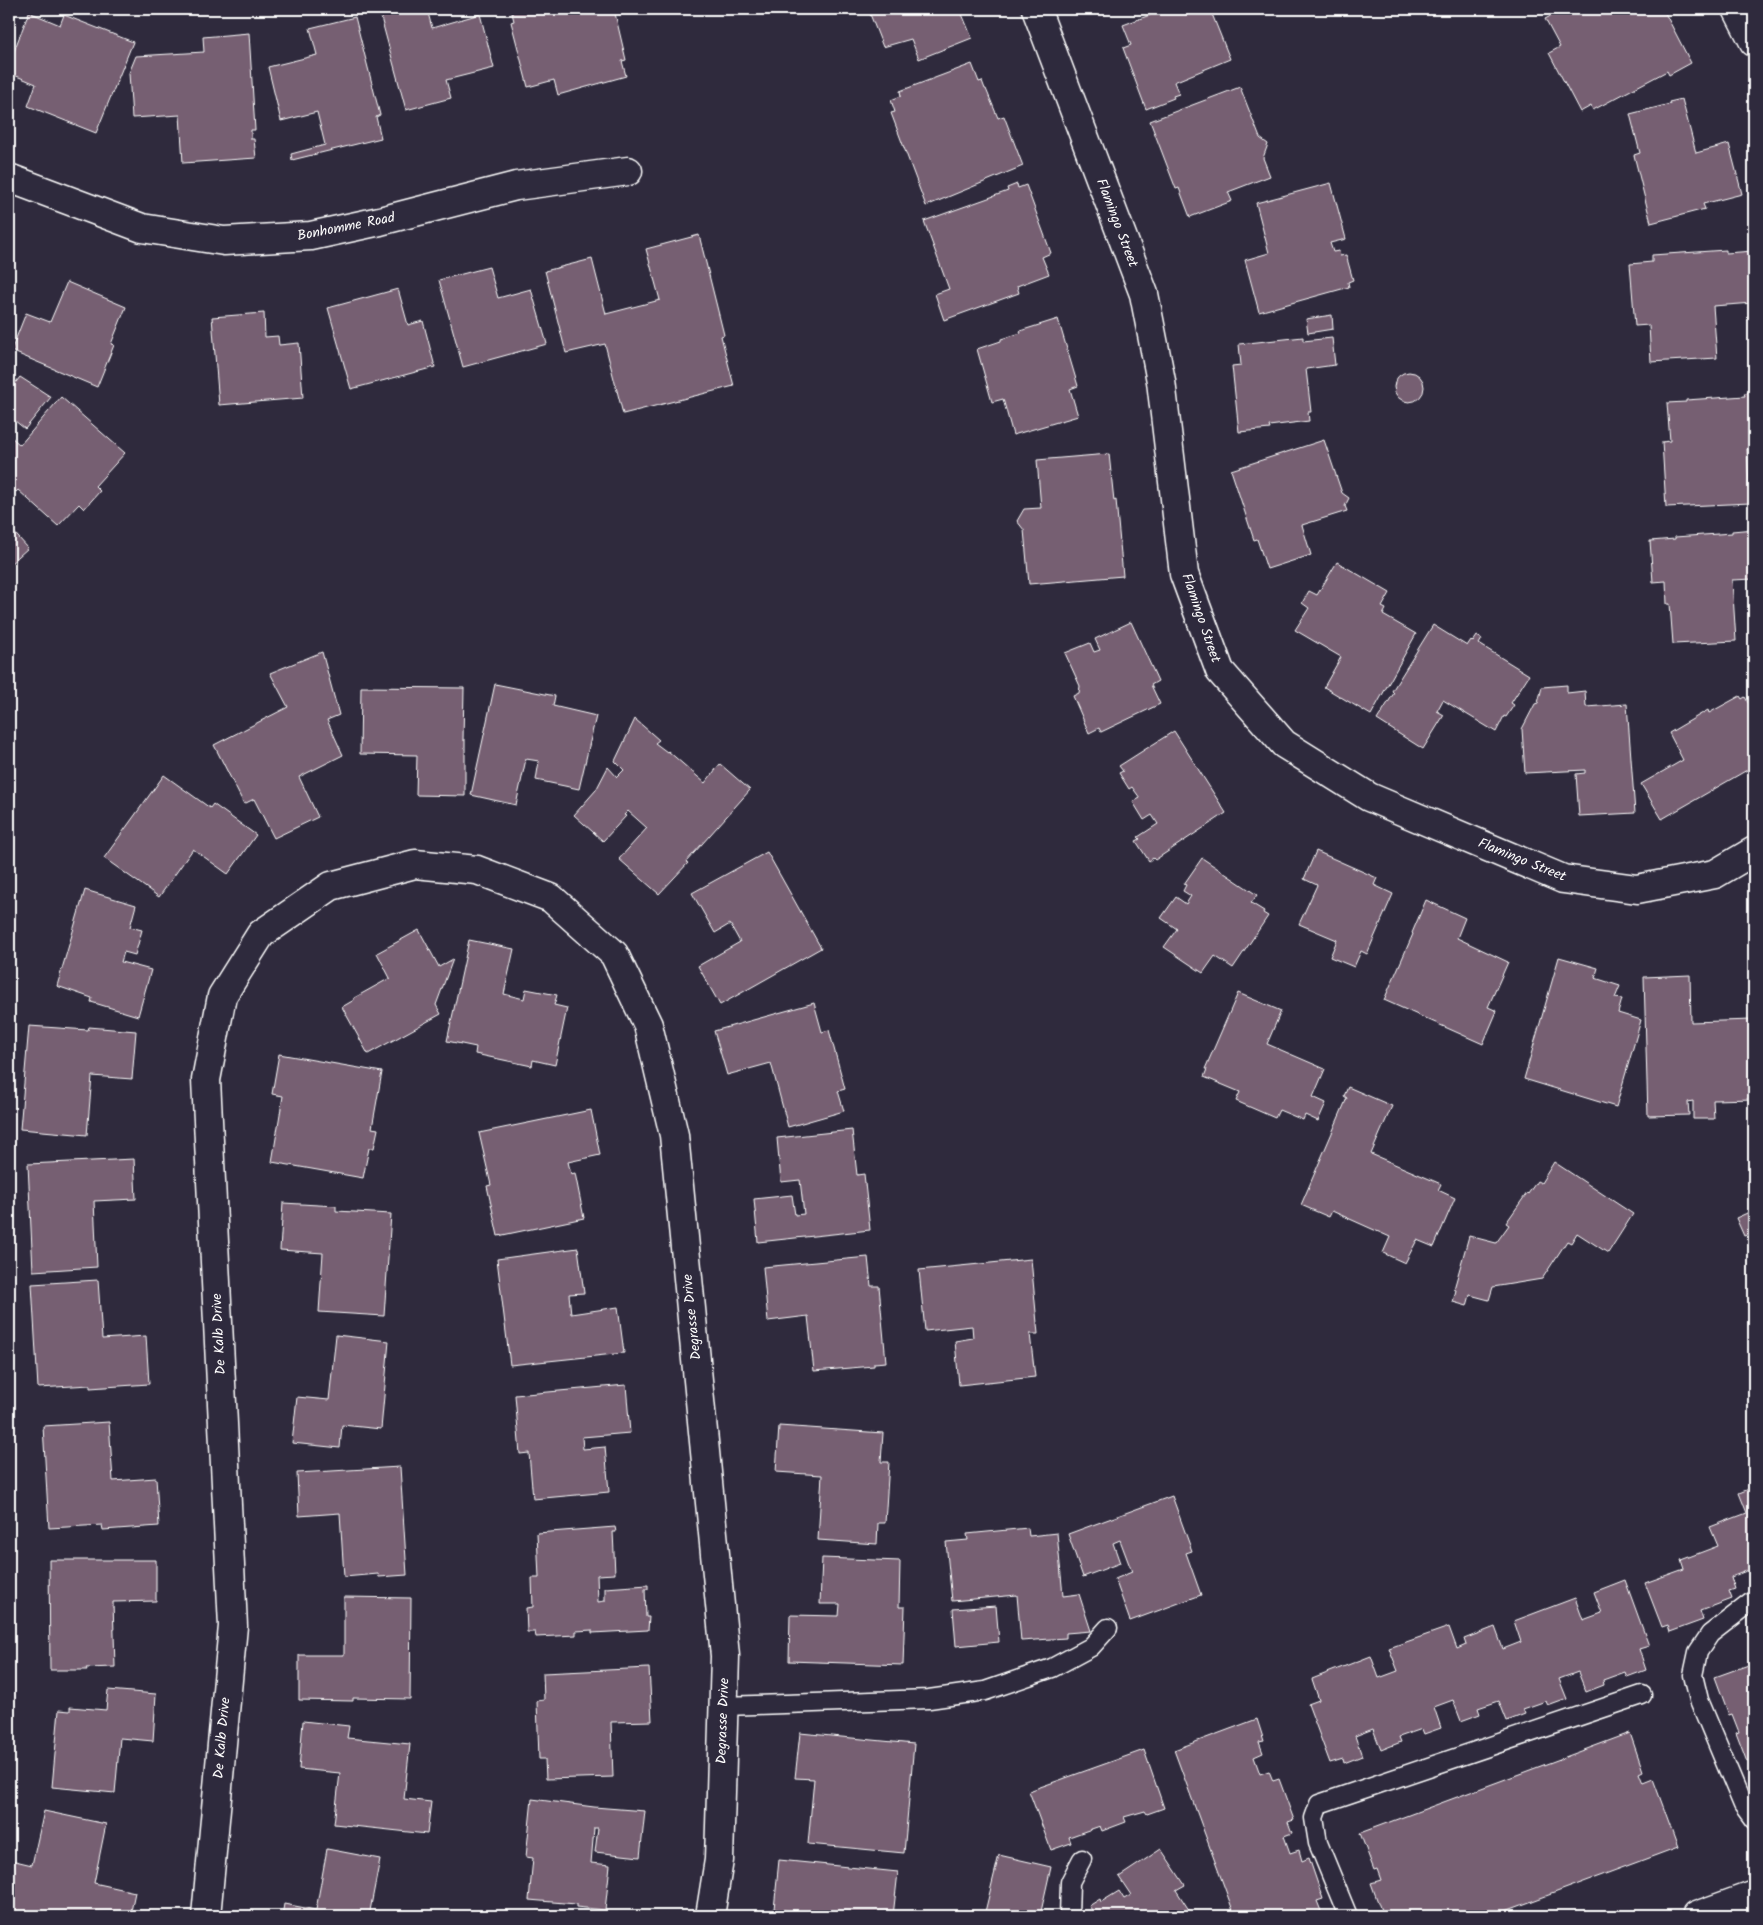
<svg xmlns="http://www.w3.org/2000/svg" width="1763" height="1925" font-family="Kalam,sans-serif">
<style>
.building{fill:#765e72;stroke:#fff}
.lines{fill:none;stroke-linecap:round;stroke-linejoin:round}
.lane-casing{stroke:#fff;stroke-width:21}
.street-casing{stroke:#fff;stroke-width:31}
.lane{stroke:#2f2a3d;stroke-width:18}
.street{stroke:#2f2a3d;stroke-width:28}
.labels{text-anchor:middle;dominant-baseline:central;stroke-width:5;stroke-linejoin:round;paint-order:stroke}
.street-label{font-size:14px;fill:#fff;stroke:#2f2a3d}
</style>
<rect width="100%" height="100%" fill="#2f2a3d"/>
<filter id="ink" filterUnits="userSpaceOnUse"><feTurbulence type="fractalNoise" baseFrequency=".02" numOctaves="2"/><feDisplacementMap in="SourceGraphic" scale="10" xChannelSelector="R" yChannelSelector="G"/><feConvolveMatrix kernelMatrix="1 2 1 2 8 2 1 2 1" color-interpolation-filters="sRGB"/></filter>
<g filter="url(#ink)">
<path class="building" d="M399,9h28l5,19 48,-14 14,54 -48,12 5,18 -45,12 -26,-96z
M511,9h103l12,51 -4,1 4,15 -68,19 -4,-15 -26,7 -17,-65 3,-1z
M868,9h97l1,3 -4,2 10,24 -53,21 -8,-20 -28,8z
M1166,9h44l20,50 -56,23 5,12 -6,2 1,2 -28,11 -23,-61 8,-3 -8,-20z
M1564,9h99l28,54 -22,12 -2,-4 -74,39 -2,-4 -11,6 -31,-59 11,-6 -15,-28z
M29,12l31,13 4,-10 69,27 -37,91 -68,-27 8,-22 -27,-11v-9z
M355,17l25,98 -4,2 5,21 -89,22 -1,-6 34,-9 -8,-33 -36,9 -13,-54 49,-12 -7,-27z
M249,33l6,97h-4v9h3l2,19 -73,5 -3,-48 -48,3 -3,-45 7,-17 68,-4 -1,-15z
M972,64l7,18 3,-1 3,8h1l12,29 6,-2 19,50 -97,40 -35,-93 4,-1 -4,-12 10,-4 -1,-5z
M1240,87l20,51 8,6 -5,14 7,18 -42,16 4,9 -42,16 -11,-29 -3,1 -26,-68z
M1682,99l14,54 33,-9 13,50 -39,10 2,5 -54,14 -17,-68 6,-2 -10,-39 40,-10 -1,-2z
M1331,183l15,56 -16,4 3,9 6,-1 1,5 6,-1 7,25 -5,2 1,5 -90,25 -14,-52 24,-7 -13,-50z
M1017,184l1,4 8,-3 25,68 -9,4 7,17 -32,12 2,7 -75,27 -9,-26 14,-5 -25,-68 84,-30 -1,-3z
M699,235l25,100 -3,1 13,50 -111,28 -18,-70 -39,9 -21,-82 47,-12 14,55 54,-14 -14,-51z
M1726,250v3l28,-2v52l-41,3 4,52 -66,4 -2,-37 -14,1 -5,-62 22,-2v-7z
M489,267l9,31 33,-9 16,55 -84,23 -24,-87z
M67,282l59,25 -15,37 3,1 -17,42 -86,-36 15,-38 24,9z
M398,289l10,36 15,-4 12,46 -84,22 -23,-81z
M264,313l1,24 13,-1 1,9 20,-2 4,55 -84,7 -7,-88z
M1332,315l1,14 -25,4 -2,-14z
M1058,319l20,67 -8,3 8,27 -65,19 -10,-36 -11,3 -15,-53 24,-8v-2l20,-6 -1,-2z
M1303,337v4l29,-3 3,27 -29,4 5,43h-3l1,9 -40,5 1,3 -31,3 -7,-66 9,-1 -2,-21z
M1394 387a15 15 0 1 1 30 0a15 15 0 1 1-30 0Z
M20,377l31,20 -26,32 -16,-13v-25z
M1754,392v56l-7,1 3,54 -84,4 -4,-65 8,-1 -3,-38 19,-1v-2l59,-4 -1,-3z
M61,397l64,56 -30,33 5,5 -16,18 -5,-5 -21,22 -40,-36 -2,2 -7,-7v-50l11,10z
M1324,440l18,53 7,5 -4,8 2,5 -45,14 9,30 -44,14 -10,-30 -3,1 -23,-70z
M1109,454l5,47 2,-1 7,76 -94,8 -5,-54 -7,-9 7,-12 17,-1 -4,-48z
M9,527l19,21 -19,17z
M1754,529v50l-22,1 4,61 -63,3 -3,-40h-3l-1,-23 -13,1 -3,-41 25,-2v-2l57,-4v-2z
M1337,562l53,31 -8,14 4,2 -3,6 33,19 -45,81 -47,-28 17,-30 -46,-27 14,-22 -7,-5 7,-12 8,4z
M1131,622l27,59 -7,4 9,19 -59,28 -2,-4 -10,5 -16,-37 6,-3 1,-7 -15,-33 25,-10 4,9 6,-2 -5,-11z
M1433,625l34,21 4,-6 2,2 4,-6 5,3 -3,5 50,31 -18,28 3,2 -8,12 -2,-1 -8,16 -53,-32 -6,11 7,4 -21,34 -46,-29 17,-27 -2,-2z
M322,652l17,63 -12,5 16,35 -44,22 19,40 -44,21 -20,-39 -10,5 -30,-59 74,-38 -18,-34z
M495,684l60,12 -2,10 43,10 -17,73 -43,-9 3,-19 -13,-2 -10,46 -45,-10z
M1567,685v8l18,-2 1,16 41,-3 8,109 -56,3 -3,-42 9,-1v-3l-60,3 -3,-44 13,-25 3,-1 4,-16z
M361,687l103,1 -1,52h2v56l-49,-1 1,-40 -57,-1z
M1740,696l2,3 3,-2 4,7 5,-3v51l-2,1 2,4v9l-92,53 -21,-35 42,-24 -14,-27 39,-23 1,3z
M635,719l24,21 -4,3 12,9 1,-1 37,32 15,-19 30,26 -64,72 2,1 -29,31 -40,-35 28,-31 -19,-17 -4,4 2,1 -23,25 -29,-26 22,-25 12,-23 9,10 7,-7 -9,-9z
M1174,731l52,82 -71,47 -2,-2 -4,3 -13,-20 4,-2 -2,-2 20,-13 -6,-9 -8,5 -11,-18 7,-4 -8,-11 -3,2 -10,-16 4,-2 -4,-5z
M164,775l46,33 3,-4 43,31 -28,39 -35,-25 -34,48 -55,-39z
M1316,851l61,27 -3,7 19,9 -26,60 -6,-3 -7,16 -24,-10 7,-17 -38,-16 18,-39 -13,-6z
M767,852l54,96 -101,57 -22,-39 42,-24 -10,-18 -15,9 -23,-40z
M1202,858l55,37 -6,8 13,8 -1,2 5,3 -35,52 -18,-12 -12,17 -39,-26 13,-18 -16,-11 15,-21 10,7 5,-8 -8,-5 3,-6 -2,-1z
M85,890l51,15 -6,22 12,3 -7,25 -11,-3 -3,10 30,8 -13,46 -47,-14 1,-4 -35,-12z
M1426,900l39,18 -8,20 51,24 -20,45 9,4 -14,33 -99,-44 29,-66 -1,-1z
M419,930l20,37 14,-8 -17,46 5,9 -73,40 -26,-47 12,-7v-2l36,-20 -13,-25z
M469,940l45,9 -10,45 20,5 2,-10 31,6 -3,10 13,3 -12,57 -22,-5 -1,6 -57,-12 1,-7 -29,-6z
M1559,957l39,11 -3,10 25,8 -5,12 7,1 -4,14 23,7 -25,87 -92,-28z
M1690,975l1,47 61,-2 2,79 -41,1 1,19h-21v-18l-5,1 1,13 -41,1 -4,-139z
M1238,993l43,18 -14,33 58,25 -12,28 13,6 -8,18 -13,-6 -2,5 -24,-10 -4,8 -39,-17 4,-9 -36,-15 3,-8h-2z
M1754,993v11l-5,-8z
M814,1003l8,29 7,-2 16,59 -7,2 6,20 -56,16 -17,-64 -44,12 -13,-44z
M29,1026l59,4 1,-3 47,4 -4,48 -40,-3 -5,59 -67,-6z
M279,1054l103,18 -10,56 6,1 -4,19h-5l-6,30 -91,-16 11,-66 -11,-2z
M1348,1087l44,19 -21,48 70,30 -3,6 17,8 -21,49 -17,-7 -12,23 -22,-10 7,-16 -58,-26 -3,6 -28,-12 46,-107 -3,-2z
M591,1110l9,45 -32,7 3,12 4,-1 9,45 -86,18 -11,-50 4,-1 -12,-52z
M852,1130l5,45 7,-1 6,56 -112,12 -4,-43 38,-4 3,20 9,-1 -4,-34 -19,2 -4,-44z
M134,1159l2,40 -42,2 3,66 -64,4 -5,-107z
M1554,1162l79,52 -25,39 -31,-20 -6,10 -4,-2 -25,38 -49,8 -4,13 -19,-5 -3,11 -14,-4 3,-12 -2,-1 15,-53 27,7 13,-18 -3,-2 21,-30 1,1 9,-13 4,2z
M283,1203l53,3v5l55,3 -7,102 -65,-4 4,-59 -43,-3z
M1754,1210v22l-10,4 -8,-18z
M578,1248l6,45 -15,1 2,20 47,-7 6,46 -114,12 -13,-106z
M868,1257l3,29h8l7,76 -12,1v3l-60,5 -6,-55 -40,5 -5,-54z
M1031,1259l7,75h-8l5,43 -76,8 -4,-44 18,-3 -1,-12 -47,5 -6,-61z
M98,1280l4,59 44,-3 3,48 -59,4v-3l-52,3 -6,-104z
M336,1335l53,6 -8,88 -39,-4 -2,23 -48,-5 5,-46 32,3z
M626,1385l4,48 -48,4 1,12 22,-2 4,45 -76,7 -4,-46 -9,1 -5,-59z
M109,1422l4,59 43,-3 3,48 -56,4 -1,-5 -53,3 -6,-102z
M779,1426l104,7 -2,29h8l-4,61h-7l-1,21 -59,-4 4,-65 -46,-3z
M400,1467l7,108 -28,2 -1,-3 -34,3 -4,-64 -41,3 -2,-43z
M1754,1487v81l-23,9 4,12 -6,2 3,8 -32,12 3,9 -33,12 -2,-7 -6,2 -17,-44 39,-14 -3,-9 37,-14 -8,-19 37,-14 -8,-20z
M1172,1496l20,55 -6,2 15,42 -71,26 -15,-42 17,-7 -12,-32 -7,3 7,20 -37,14 -15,-43z
M615,1527l1,5h-3l2,42 -18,1 1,27 7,-1v-13l43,-3v4h-3l1,28h3l-1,13 -56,3v-3l-16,1v4l-40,2 -1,-5h-8l-1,-24 7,-1 -1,-29h7l-2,-45z
M1028,1528l1,8 28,-3 6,63 16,-2 12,37 -25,2v5l-45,3 -4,-46 -65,6 -6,-59 22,-2 -1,-6z
M822,1558l78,3 -1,46h6l-2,58 -114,-4 1,-46 49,1 1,-12h-20z
M49,1560h107v41l-43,1 2,65 -29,1 1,2h-37z
M1625,1580l24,66 -10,3 7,21 -19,7 -2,-5 -22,8 1,5 -18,7 -8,-20 -19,7 8,20 -19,7 -2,-5 -23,8 2,5 -18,7 -8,-20 -21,7 2,6 -19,7 -8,-21 -19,7 7,21 -17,6 -2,-5 -23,8 2,5 -20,8 -8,-21 -18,7 7,20 -18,7 -1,-4 -13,4 -22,-59 11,-4 -7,-21 59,-23 8,22 19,-7 -9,-23 60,-21 8,22 9,-4 -2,-6 31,-12 8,22 18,-7 -7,-21 61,-23 8,22 19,-7 -8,-21z
M344,1597l67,1 -1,101 -57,-1v3l-54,-1v-45h45z
M996,1606l3,36 -43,4 -3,-37z
M1754,1663v112l-5,-14 -2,1 -11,-29 3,-1 -7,-18 -3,1 -14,-38z
M649,1668l3,53 -41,1 2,55 -67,2 -1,-20h-6l-2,-58 7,-1 -1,-27z
M108,1690l48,4 -3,47 -33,-3 -5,55 -63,-6 7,-77 11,1v-4l36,3z
M1257,1719l7,22 -5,1 4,11 -9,4 6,17 9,-3 4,10 6,-2 15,41 -6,2 4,11 -8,3 6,17 9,-3 3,11 7,-3 14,41 -6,2 4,10 -9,4 1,1h-78l-61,-166z
M303,1721l46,5 -2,12 63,6 -6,55 27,3 -4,32 -93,-10 6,-51 -41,-4z
M800,1733l114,11 -10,109 -96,-9 6,-65 -19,-1z
M1630,1733l13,38 -4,2 4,10 10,-4 25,68 -186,69h-109l-12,-33 10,-3 -4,-11 -3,1 -14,-37z
M1144,1750l20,58 -17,6 -2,-3 -21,6 2,5 -24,9 -2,-5 -31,11 2,6 -20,7 -22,-59z
M532,1799l62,8 51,4 -5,46 -45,-5 3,-24h-4l-3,35 19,2 -5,45 -29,-3v-3l-47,-4 4,-42 -7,-1z
M44,1811l62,13 -12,59 41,9 -5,24h-90l-10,-2 -1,2h-20v-47l2,-9 21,5z
M327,1849l53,10 -11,57h-87l2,-12 32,6z
M1161,1849l24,36 -9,5 17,26h-97l-7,-10 11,-7 1,3 18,-11 5,8 7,-4 -12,-18z
M999,1855l52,12 -11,49h-56z
M779,1860l119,12 -5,44h-91v-4l-28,-3z"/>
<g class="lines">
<g class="lane-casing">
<path id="lane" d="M1754,1600l-44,34 -12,18 -5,23 6,25 44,105 11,15
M724,1706l205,-7 56,-8 67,-23 39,-21 17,-19
M1069,1916l1,-34 12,-23
M1348,1916l-30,-73 -4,-25 5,-14 323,-109"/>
</g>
<g class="street-casing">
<path id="street" d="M1036,9l108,285 17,87 23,193 36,97 64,73 85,53 194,82 74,10 78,-15 39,-23
M1737,9l17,33
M9,178l133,50 82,13 87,-5 69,-15 136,-35 112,-15
M206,1916l27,-290 -27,-546 16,-84 39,-62 70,-48 84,-22 62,6 74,28 63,56 34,71 26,110 51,521 -6,204 -9,56
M1696,1916l58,-21"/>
</g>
<use href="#lane" class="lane"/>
<use href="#street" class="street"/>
</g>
</g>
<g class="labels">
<g class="street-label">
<text transform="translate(1117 223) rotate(69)">Flamingo Street</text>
<text transform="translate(346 227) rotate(-11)">Bonhomme Road</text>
<text transform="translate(1201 618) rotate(71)">Flamingo Street</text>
<text transform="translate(1522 860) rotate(22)">Flamingo Street</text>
<text transform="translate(692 1317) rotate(-96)">Degrasse Drive</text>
<text transform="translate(219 1334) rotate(-93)">De Kalb Drive</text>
<text transform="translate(723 1721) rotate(-88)">Degrasse Drive</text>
<text transform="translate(222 1738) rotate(-85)">De Kalb Drive</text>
</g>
</g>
<rect width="1763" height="1925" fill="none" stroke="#2f2a3d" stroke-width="30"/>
<rect x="15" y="15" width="1733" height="1895" fill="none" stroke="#fff" stroke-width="2" filter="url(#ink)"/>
</svg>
